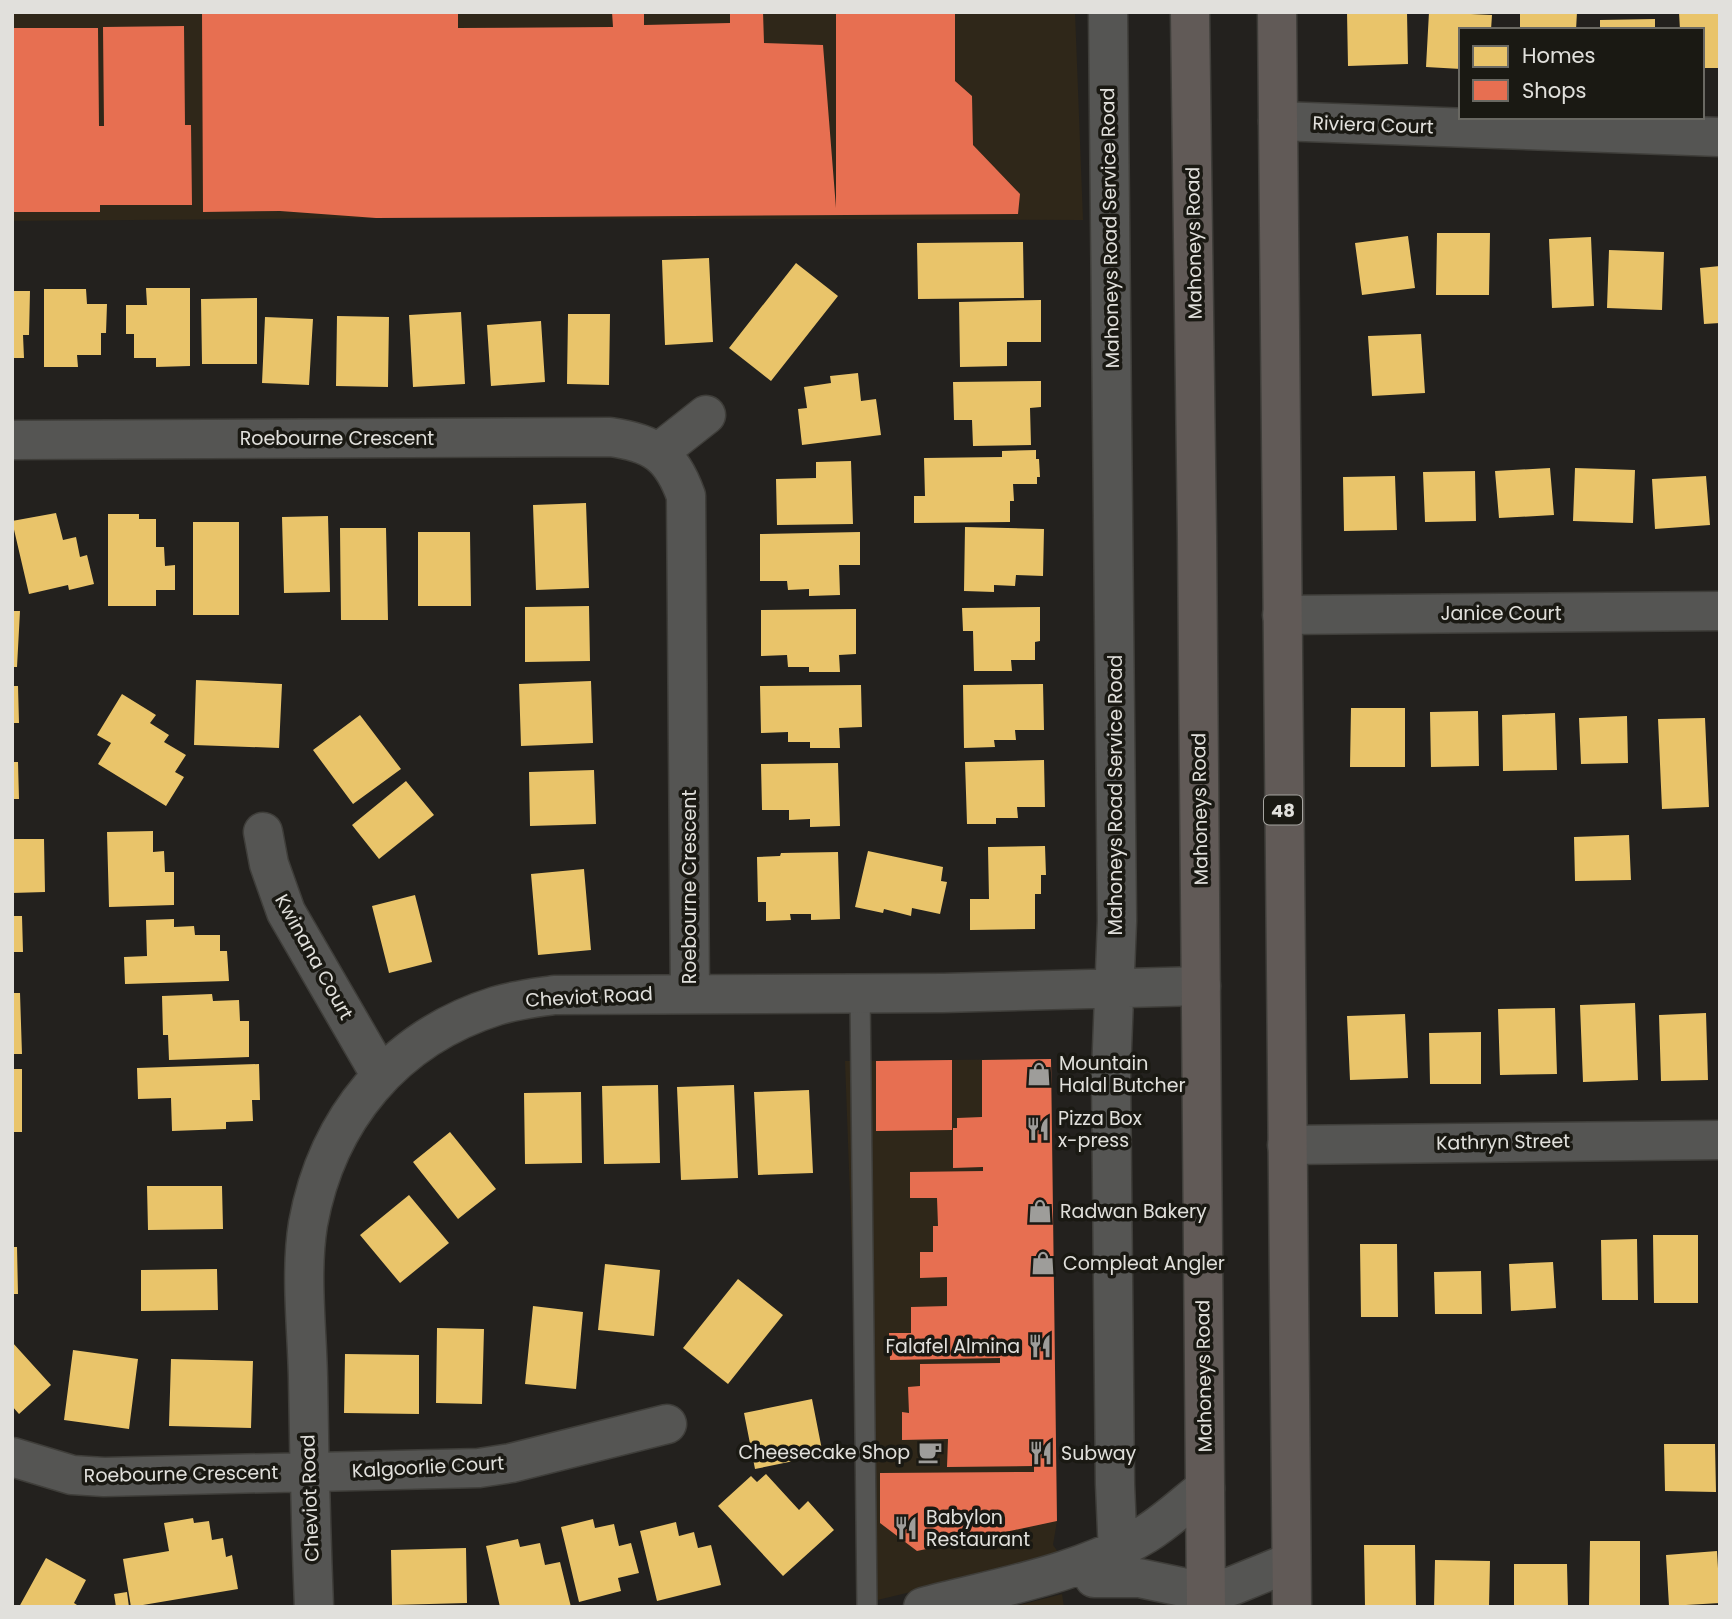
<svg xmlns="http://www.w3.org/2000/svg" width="1732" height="1619" font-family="Poppins,sans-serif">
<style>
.commercial{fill:#2f2719}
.homes{fill:#e9c46a}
.shops{fill:#e76f51}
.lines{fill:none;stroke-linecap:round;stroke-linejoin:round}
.lane-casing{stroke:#3f3e3a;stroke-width:22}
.street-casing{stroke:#3f3e3a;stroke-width:41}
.primary-casing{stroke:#3f3e3a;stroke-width:41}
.lane{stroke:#555553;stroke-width:19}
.street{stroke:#555553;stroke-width:38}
.primary{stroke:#615a57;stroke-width:38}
.labels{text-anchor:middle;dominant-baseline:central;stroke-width:7;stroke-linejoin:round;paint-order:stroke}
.shield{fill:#1a1913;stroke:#a5a4a0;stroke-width:2}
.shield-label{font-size:18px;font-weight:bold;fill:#e1e0dc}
.street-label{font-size:19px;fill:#e1e0dc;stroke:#1a1913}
.poi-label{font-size:19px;fill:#e1e0dc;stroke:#1a1913;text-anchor:start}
</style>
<rect width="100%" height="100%" fill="#23211e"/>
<path class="commercial" d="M12,12h1063l8,208 -707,-2 -364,3z
M1051,1059l6,462 -4,24 8,11 -196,47 -20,-542z
M1062,1594l2,13h-52z"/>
<path class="homes" d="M1347,12h60l1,52 -60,2z
M1429,12l63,3 -1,15h-30v39l-35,-2z
M1520,12h57l-1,18h-56z
M1679,12h41v56h-18v-38h-22z
M1655,19v11h-55v-10z
M1437,233h53l-1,62h-53z
M1408,236l7,52 -53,7 -7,-52z
M1591,237l3,69 -42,2 -3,-69z
M1023,242l1,56 -106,1 -1,-56z
M1609,250l55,2 -2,58 -55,-2z
M709,258l4,84 -48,3 -3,-85z
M796,263l42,33 -67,85 -42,-33z
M1720,266v57l-16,1 -4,-56z
M146,288h44v78l-34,1v-9h-22v-24h-8v-29h21z
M44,289h42l1,15h20l-1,29h-5v22h-24l1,12h-34z
M12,291h18l-1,44h-6l1,23h-12z
M257,298v66h-55l-1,-65z
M1041,300v42h-34v24l-47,1 -1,-65z
M461,312l4,72 -52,3 -4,-72z
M568,314h42l-1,71 -42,-1z
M337,316l52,1 -1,70 -52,-1z
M265,317l48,2 -4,66 -47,-2z
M541,321l4,61 -54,4 -4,-61z
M1421,334l4,59 -53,3 -4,-60z
M858,373l3,28 15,-2 5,36 -79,10 -4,-36 9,-1 -3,-21 27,-4 -1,-7z
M1041,381v26l-11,1 1,37 -58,1 -1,-26h-18l-1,-38z
M1036,450v9h3l1,18h-3v7h-24l1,17h-4v21l-96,1v-27h11l-1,-38 78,-1v-6z
M851,461l2,63 -76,1 -1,-46 40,-1v-16z
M1550,468l4,47 -55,3 -4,-47z
M1575,468l60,2 -2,53 -60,-2z
M1475,471l1,50 -51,1 -2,-50z
M1395,476l2,54 -53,1 -1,-54z
M1706,476l4,49 -55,4 -3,-50z
M586,503l3,85 -53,2 -3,-85z
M56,513l7,27 13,-3 4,20 7,-2 7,29 -25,6 -1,-5 -39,9 -17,-73z
M108,514h31v5h17v28h8l1,19 10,-1v25h-19v16h-48z
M328,516l2,76 -46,1 -2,-76z
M193,522h46v93h-46z
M965,527l79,2 -1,47 -27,-1 -1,11 -21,-1v7l-30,-1z
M340,528h46l2,92h-47z
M418,532h52l1,74h-53z
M860,532v33h-21l1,30 -31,1v-7l-21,1 -1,-9h-27v-47z
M589,606l1,55 -65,1v-55z
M1040,607v34l-5,1v18h-24l1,11h-38l-1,-40h-10l-1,-23z
M856,609v45l-17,1 1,17h-31v-5h-21l-1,-12 -26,1v-46z
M12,611h8l-3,56h-5z
M196,680l86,4 -3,64 -85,-3z
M591,681l2,62 -72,3 -2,-62z
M1043,684l1,46h-29l1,10h-22l1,7 -31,1 -1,-63z
M861,685l1,42 -23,1 1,20h-30v-6h-22v-10l-27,1 -1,-47z
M12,686h6l1,37h-7z
M122,694l34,21 -6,8 19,12 -5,7 22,13 -11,17 9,5 -18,29 -68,-42 13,-21 -14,-8z
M1351,708h54v59h-55z
M1478,711l1,55 -48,1 -1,-55z
M1555,713l2,57 -54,1 -1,-56z
M360,715l41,54 -48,35 -40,-54z
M1627,716l1,47 -47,1 -2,-46z
M1705,718l4,89 -47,2 -4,-90z
M1044,760l1,47h-28l1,11h-22v6h-29l-2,-62z
M12,762h6l1,37h-7z
M838,763l2,63 -30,1v-8l-21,1v-10h-27l-1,-46z
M594,770l2,54 -66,2 -1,-54z
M406,781l28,34 -55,44 -27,-34z
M153,831v21l11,-1 1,21h9v33l-65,2 -2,-75z
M1629,835l2,45 -56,1 -1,-44z
M12,839h32l1,53 -33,1z
M1045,846l1,29h-5v19h-6v35l-65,1v-31h19l-1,-52z
M868,851l75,16 -2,14 6,1 -7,32 -28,-6 -1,8 -27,-7 -1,4 -28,-6z
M838,852l2,67 -29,1v-6h-21l1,6 -25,1v-19h-8l-1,-45 23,-1 1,-3z
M584,869l7,81 -53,5 -7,-81z
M415,895l17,67 -43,11 -17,-67z
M12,916h10l1,36h-11z
M174,919v8l20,-1 1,9h25v16h7l2,30 -104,3 -1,-27 23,-1 -1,-36z
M12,993h8l2,61h-10z
M212,994l1,7 26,-1 1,21h9v36l-80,3 -1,-25h-5l-1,-39z
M1635,1003l3,77 -55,2 -3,-77z
M1555,1008l2,66 -57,1 -2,-66z
M1706,1013l2,67 -47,1 -2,-66z
M1405,1014l3,64 -58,2 -3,-64z
M1481,1032v52h-51l-1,-51z
M259,1064l1,36h-8l1,21 -27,1v7l-54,2 -1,-33 -33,1 -1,-31z
M12,1069h10v63h-10z
M658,1085l2,78 -56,1 -2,-78z
M734,1085l4,93 -57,2 -4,-93z
M809,1090l4,83 -55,2 -4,-83z
M581,1092l1,71 -57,1 -1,-71z
M450,1132l46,57 -38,30 -45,-57z
M147,1186h75l1,43 -75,1z
M409,1195l40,48 -49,40 -40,-48z
M1653,1235h45v68h-44z
M1637,1239l1,61h-36l-1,-60z
M1360,1244h37l1,73h-37z
M12,1247h5l1,47h-6z
M1553,1262l3,46 -45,3 -2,-47z
M605,1264l55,6 -6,66 -56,-6z
M217,1269l1,41 -77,1v-41z
M1481,1271l1,43h-47l-1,-42z
M738,1279l45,36 -55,69 -45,-36z
M533,1306l50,6 -7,77 -51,-5z
M437,1328l47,1 -2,75 -46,-1z
M12,1342l39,43 -32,29 -7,-8z
M73,1350l65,9 -9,70 -65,-9z
M345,1354l74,1v59l-75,-1z
M171,1359l82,2 -2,67 -82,-2z
M812,1399l11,56 -68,14 -11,-56z
M1664,1444h51l1,48 -51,-1z
M766,1474l33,36 9,-9 26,29 -51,46 -65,-70 33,-30 6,6z
M193,1518l1,5 15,-2 3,19 11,-2 3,19 6,-2 6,34 -107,18 -8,-48 46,-8 -5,-28z
M593,1519l2,9 19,-4 5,22 12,-3 8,30 -21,5 3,13 -42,11 -18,-75z
M676,1522l3,14 15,-4 4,16 13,-3 10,40 -64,16 -17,-70z
M518,1539l2,8 20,-4 5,22 15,-3 11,45h-71l-14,-61z
M1590,1541h50v66h-51z
M1364,1545h51l1,62h-51z
M466,1548l1,55 -75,2 -1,-55z
M1717,1551l3,52 -51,3 -3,-51z
M46,1558l40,22 -12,23 6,4h-61z
M1435,1560l55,1 -1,46h-55z
M1514,1564h53l1,43h-54z
M127,1592l2,15h-13l-2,-13z"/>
<path class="shops" d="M202,12h256v16l155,-1 -1,-15h32v13l86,-2v-11h33l1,31 59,2 13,163v-196h119v69l17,15 1,49 47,49 -2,20 -642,4 -96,-7 -77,1z
M184,26l1,99h6l1,80h-92v7h-88v-184h86l1,98h5l-1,-99z
M1051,1059l6,462 -140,30 -37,-28v-50l154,-1v-6l-87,1 1,-28 -46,1v-28l7,1 -1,-26 12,-1v-22l80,-1v-5l-110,2 -1,-27h22v-26l36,-1v-29l-27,1v-26h13v-26h5l-1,-28h-27v-26l73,-1v-4l-30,1v-40h4v-10l25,-1v-57z
M952,1060v70l-76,1v-70z"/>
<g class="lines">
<g class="lane-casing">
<path id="lane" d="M860,993l7,614"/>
</g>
<g class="street-casing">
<path id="street" d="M1108,12l9,909 -6,153 4,410 4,94
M1278,121l442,16
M12,440l598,-3c43,6 61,17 76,59l4,498
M659,452l47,-37
M1282,615l438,-4
M263,832l6,32 17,48 95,164
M1287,1145l433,-5
M12,1457l60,18 32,2 375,-9 32,-5 156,-39
M1094,1578h45l67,14 26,-6 59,-24
M314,1607c-3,-77 -5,-153 -6,-229 -1,-50 -8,-105 0,-154 19,-105 86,-186 188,-218 19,-6 38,-8 58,-11l389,-2 258,-7
M923,1607c76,-20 155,-32 223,-73 21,-13 40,-31 59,-46"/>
</g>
<g class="primary-casing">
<path id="primary" d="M1190,12l7,524 9,1071
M1277,12l15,1595"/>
</g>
<use href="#lane" class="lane"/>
<use href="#street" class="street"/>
<use href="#primary" class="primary"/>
</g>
<defs>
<g id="shop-bare" transform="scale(1.89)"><path d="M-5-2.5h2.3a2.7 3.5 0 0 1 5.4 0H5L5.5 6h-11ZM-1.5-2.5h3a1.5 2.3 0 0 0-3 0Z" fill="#9e9d9a" stroke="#1a1913" stroke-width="2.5" paint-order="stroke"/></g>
<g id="restaurant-bare" transform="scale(1.89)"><path d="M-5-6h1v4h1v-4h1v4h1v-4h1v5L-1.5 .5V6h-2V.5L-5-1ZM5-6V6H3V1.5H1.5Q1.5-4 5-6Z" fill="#9e9d9a" stroke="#1a1913" stroke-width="2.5" paint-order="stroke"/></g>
<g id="cafe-bare" transform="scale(1.89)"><path d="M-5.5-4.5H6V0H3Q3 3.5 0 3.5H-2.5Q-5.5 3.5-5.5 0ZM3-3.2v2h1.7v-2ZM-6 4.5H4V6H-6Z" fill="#9e9d9a" stroke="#1a1913" stroke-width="2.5" paint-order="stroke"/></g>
</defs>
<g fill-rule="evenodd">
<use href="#shop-bare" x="1039" y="1074"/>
<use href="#restaurant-bare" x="1038" y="1129"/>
<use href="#shop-bare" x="1040" y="1211"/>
<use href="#shop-bare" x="1043" y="1263"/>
<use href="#restaurant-bare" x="1040" y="1346"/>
<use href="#cafe-bare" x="930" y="1452"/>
<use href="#restaurant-bare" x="1041" y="1453"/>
<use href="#restaurant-bare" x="906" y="1528"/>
</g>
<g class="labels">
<rect class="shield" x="1264" y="795.5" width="38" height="29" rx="5"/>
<g class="shield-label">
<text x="1283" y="810">48</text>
</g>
<g class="street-label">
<text transform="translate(1373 125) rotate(2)">Riviera Court</text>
<text transform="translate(1110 228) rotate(-91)">Mahoneys Road Service Road</text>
<text transform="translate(1194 243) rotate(-91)">Mahoneys Road</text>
<text x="337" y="438">Roebourne Crescent</text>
<text x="1501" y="613">Janice Court</text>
<text transform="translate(1115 795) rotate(-90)">Mahoneys Road Service Road</text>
<text transform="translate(1200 809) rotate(-91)">Mahoneys Road</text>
<text transform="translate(689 887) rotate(-90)">Roebourne Crescent</text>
<text transform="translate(314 957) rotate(61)">Kwinana Court</text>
<text transform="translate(589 997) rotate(-3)">Cheviot Road</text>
<text transform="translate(1503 1142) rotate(-1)">Kathryn Street</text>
<text transform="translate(1204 1376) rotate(-91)">Mahoneys Road</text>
<text transform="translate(428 1467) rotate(-3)">Kalgoorlie Court</text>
<text transform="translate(181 1474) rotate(-1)">Roebourne Crescent</text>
<text transform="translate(310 1498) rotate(-92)">Cheviot Road</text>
</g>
<g class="poi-label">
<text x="1059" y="1063">Mountain<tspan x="1059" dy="22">Halal Butcher</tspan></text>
<text x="1058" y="1118">Pizza Box<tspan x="1058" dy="22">x-press</tspan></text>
<text x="1060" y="1211">Radwan Bakery</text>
<text x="1063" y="1263">Compleat Angler</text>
<text x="1020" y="1346" text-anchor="end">Falafel Almina</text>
<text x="910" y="1452" text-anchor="end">Cheesecake Shop</text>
<text x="1061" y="1453">Subway</text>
<text x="926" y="1517">Babylon<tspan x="926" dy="22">Restaurant</tspan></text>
</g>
</g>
<rect width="1732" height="1619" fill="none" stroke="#e1e0dc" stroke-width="28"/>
<rect x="1459" y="28" width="245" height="91" fill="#1a1913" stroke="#6a6963" stroke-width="2"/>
<rect x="1473" y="46" width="35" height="21" fill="#e9c46a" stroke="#6a6963" stroke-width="2"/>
<text x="1522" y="63" font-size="21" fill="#e1e0dc">Homes</text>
<rect x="1473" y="80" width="35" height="21" fill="#e76f51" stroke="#6a6963" stroke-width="2"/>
<text x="1522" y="98" font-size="21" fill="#e1e0dc">Shops</text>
</svg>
